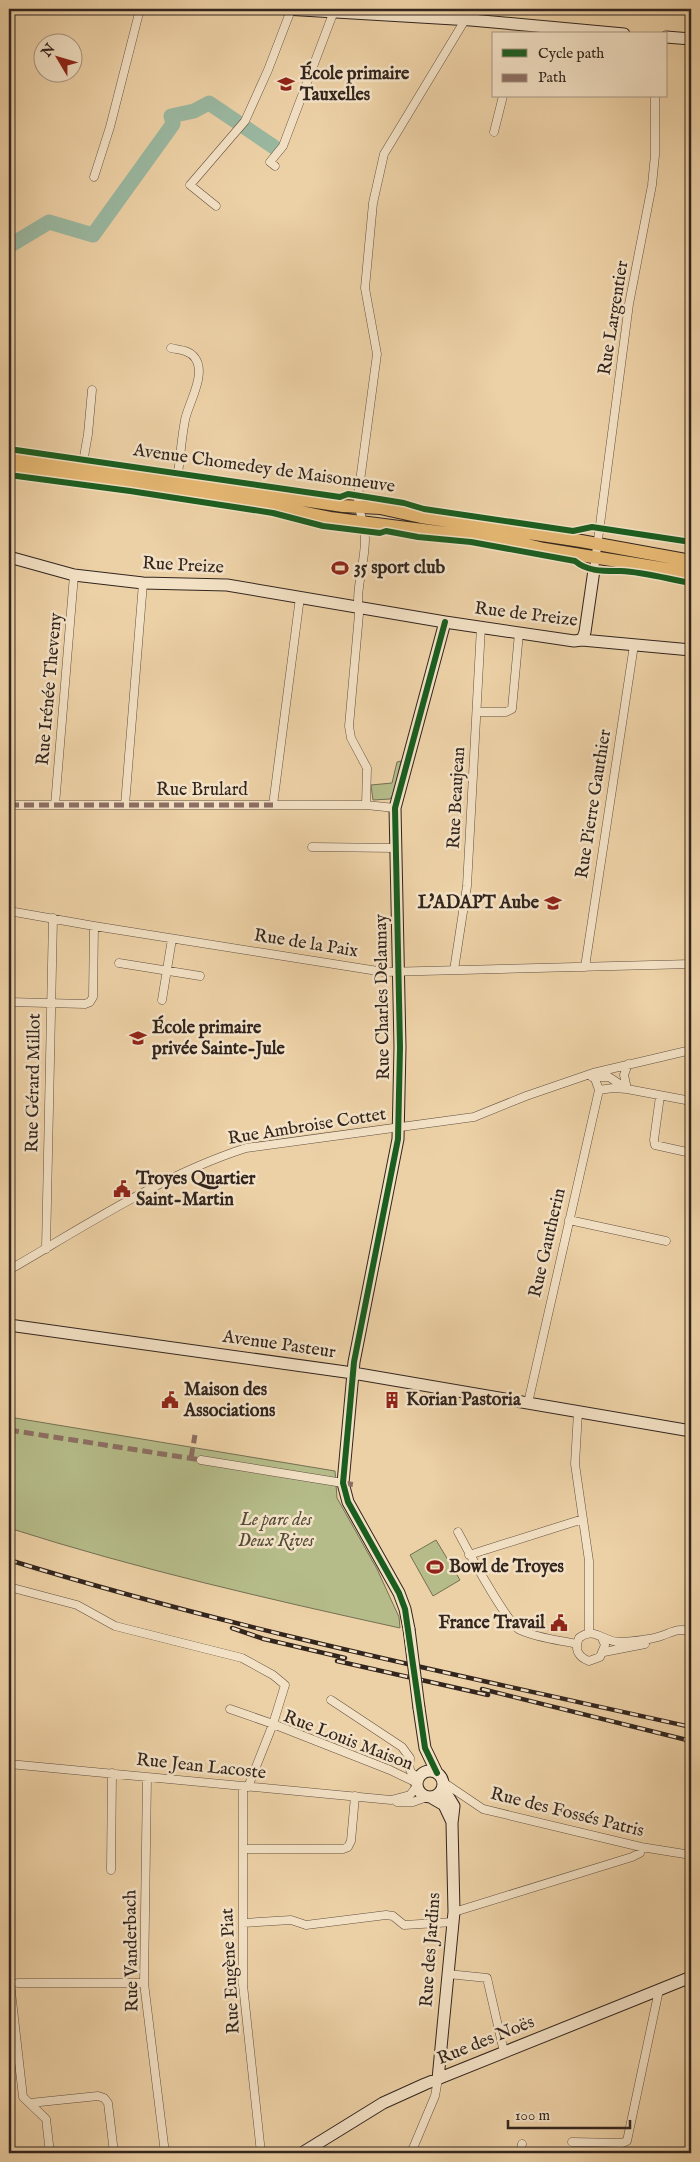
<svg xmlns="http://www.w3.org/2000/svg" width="700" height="2162" font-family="'IM FELL English',serif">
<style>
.green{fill:#b5bc89;stroke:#747054}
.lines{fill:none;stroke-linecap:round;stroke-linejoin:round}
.river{stroke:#9ab8a1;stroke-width:15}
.street-casing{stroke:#615040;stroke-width:9}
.secondary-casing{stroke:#32251e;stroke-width:13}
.primary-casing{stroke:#32251e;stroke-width:14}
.street{stroke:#f3e1c5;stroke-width:8}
.secondary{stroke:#f3e1c5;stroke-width:11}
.primary{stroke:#e6b873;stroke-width:12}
.rail-casing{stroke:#32251e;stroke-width:4.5}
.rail{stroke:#f3e1c5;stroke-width:2.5;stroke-dasharray:8;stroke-linecap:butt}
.secondary-bridge-casing{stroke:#32251e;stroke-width:13;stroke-linecap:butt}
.secondary-bridge{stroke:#f3e1c5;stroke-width:11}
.quiet{stroke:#8d6e63;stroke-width:5;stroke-dasharray:10 5;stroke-linecap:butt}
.cycleway-casing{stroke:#f3e1c5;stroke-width:9}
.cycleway{stroke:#1b5e20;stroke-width:6}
.labels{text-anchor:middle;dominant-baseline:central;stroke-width:5;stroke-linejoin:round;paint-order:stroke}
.poi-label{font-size:18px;font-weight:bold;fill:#32251e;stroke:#f3e1c5;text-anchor:start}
.street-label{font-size:18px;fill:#32251e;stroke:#f3e1c5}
.park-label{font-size:18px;font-style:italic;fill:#534b39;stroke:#f3e1c5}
</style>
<rect width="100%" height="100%" fill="#edd1a6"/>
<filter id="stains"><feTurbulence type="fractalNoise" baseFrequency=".004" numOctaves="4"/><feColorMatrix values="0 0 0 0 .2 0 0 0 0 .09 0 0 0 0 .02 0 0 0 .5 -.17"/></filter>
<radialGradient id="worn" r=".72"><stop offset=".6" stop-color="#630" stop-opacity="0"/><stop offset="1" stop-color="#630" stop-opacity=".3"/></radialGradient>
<path class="green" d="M401,761l-7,33 -4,5 -17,1 -2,-15 21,-2 5,-21z
M9,1417l326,54 2,27 40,71 22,48 1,11c-132,-29 -263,-59 -391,-100z
M436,1540l24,40 -27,16 -23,-41z"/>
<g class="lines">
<path class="river" d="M9,246l40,-24 44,13 80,-111 -2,-8 23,-5 15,-8 65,44"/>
<g class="street-casing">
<path id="street" d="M471,20l6,-11
M494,132l9,-36
M275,166l-5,-4 13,-16 51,-135
M94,177l16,-50 30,-118
M216,206l-26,-21 55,-64 23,-51 23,-60
M171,348c8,2 19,2 24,10 12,16 -7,46 -10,62 -4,21 -5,41 -8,61
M82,468l6,-34 4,-44
M594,570l35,-266 23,-119 3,-30v-59
M477,712h29l6,-3 7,-76
M9,805h357l29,3
M55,805l19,-230
M125,805l18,-222
M273,805l27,-208
M366,805l1,-37 -16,-30 -2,-12 10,-112c-4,-26 6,-49 6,-75 0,-15 -7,-28 -7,-43l19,-142 -12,-66 8,-85 11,-49 81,-134
M312,847l84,1
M9,911l85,15 290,46 307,-8
M119,963l81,13
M585,967l49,-322
M454,970l13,-84 14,-259
M162,1000l10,-61
M9,1002l76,2 5,-2 3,-5 1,-71
M592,1077h17l18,12 64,12
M627,1089l-3,-14 4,-11
M599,1090l14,-2 14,1
M660,1096l-6,44 1,5 36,8
M569,1220l97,21
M46,1249l7,-331
M9,1270c76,-44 153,-95 237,-122l228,-31 52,-21 67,-23 98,-23
M528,1403l71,-313 -6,-17
M578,1412l-3,52 14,97v71
M201,1460l142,23
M458,1532c9,17 48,90 62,98 17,8 38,10 57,14
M469,1555l114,-36
M9,1587l68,18 38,21 127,32 31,17 12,10 -12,39 -43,-15
M602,1638l3,7 -5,12 -11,4c-11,-4 -15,-12 -10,-23 15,-13 26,6 43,4 12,-1 28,-2 39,-6 12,-4 16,-8 30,-5
M604,1652l41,-8
M331,1700l71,47 8,11c-1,10 -2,15 9,19
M9,1764l382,36 19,-5 7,-9
M147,1777l-3,206 21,170
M443,1782l40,27 158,38 50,8
M243,1787v198l18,168
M248,1787l25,-63 117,46 27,13
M397,1802h16l14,-5
M243,1849h100l5,-2 3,-6 4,-45
M111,1870l1,-97
M454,1912l178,-55 8,-4 1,-6
M243,1923l48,-3 15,5 80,-10 7,1 11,9 50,-3
M9,1974l14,123 23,22 4,34
M448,1974l39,4 17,74
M18,1983h126
M30,2103l68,-7 6,2 4,5 6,50
M572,2142l50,1 5,-2 32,-151
M411,2153l24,-57 3,-17
M520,2153l2,-9"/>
</g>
<g class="secondary-casing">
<path id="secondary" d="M285,9l186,11 153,14
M666,37l25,2
M9,557l65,18 69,8 84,2 218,37 129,19 8,-1 109,10
M582,640l3,-8 9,-62
M9,1325l344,48 338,58
M409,1629l-4,-20 -6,-16 -51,-91 -5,-19 11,-121 44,-223 2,-92 -5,-239 50,-186
M419,1708l6,40 12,25
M417 1784a13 13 0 1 1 26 0a13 13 0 1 1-26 0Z
M432,1798l12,7 8,17
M438,2079l16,-167 -2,-89 2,-17 -11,-18
M302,2153l81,-50 42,-19 266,-107"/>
</g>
<g class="primary-casing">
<path id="primary" d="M9,457l334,49 37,2 41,9 160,24 110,20
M9,468l282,42 39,8 185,24 29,7 147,24"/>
</g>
<use href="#street" class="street"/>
<use href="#secondary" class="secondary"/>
<use href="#primary" class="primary"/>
<g class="rail-casing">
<path id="rail" d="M9,1560c224,69 453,116 682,167
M232,1628l32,11 81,19
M337,1661l151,34
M482,1689l209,52"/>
</g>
<use href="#rail" class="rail"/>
<g class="secondary-bridge-casing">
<path id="secondary-bridge" d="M409,1629l10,79"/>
</g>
<use href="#secondary-bridge" class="secondary-bridge"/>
<path class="quiet" d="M9,805h264
M9,1430l192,30
M191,1458l4,-23
M343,1483l13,2"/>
<g class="cycleway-casing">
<path id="cycleway" d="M9,449l331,48 8,-3 56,9 20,6 149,22 19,-4 99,15
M9,475l121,16 143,22 50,13 57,7 6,-2 32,6 53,5 104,19c13,11 30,10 46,10 23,1 47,8 70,12
M437,1773l-12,-25 -20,-139 -6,-16 -51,-91 -5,-19 11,-121 44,-223 2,-92 -5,-239 50,-186"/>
</g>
<use href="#cycleway" class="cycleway"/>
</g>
<defs>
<g id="school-bare" transform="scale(1.35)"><path d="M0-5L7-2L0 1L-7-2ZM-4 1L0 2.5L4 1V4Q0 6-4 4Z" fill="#8f2418" stroke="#f3e1c5" stroke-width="2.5" paint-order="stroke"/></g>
<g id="stadium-bare" transform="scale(1.35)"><path d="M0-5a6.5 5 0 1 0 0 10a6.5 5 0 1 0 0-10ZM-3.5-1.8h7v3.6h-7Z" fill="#8f2418" stroke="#f3e1c5" stroke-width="2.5" paint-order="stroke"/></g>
<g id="university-bare" transform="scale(1.35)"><path d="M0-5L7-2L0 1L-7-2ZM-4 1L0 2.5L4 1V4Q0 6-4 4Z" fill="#8f2418" stroke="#f3e1c5" stroke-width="2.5" paint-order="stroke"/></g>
<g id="civic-bare" transform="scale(1.35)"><path d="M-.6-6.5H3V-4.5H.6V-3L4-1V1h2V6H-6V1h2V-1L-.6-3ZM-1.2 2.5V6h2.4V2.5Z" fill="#8f2418" stroke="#f3e1c5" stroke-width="2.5" paint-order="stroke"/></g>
<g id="building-bare" transform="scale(1.35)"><path d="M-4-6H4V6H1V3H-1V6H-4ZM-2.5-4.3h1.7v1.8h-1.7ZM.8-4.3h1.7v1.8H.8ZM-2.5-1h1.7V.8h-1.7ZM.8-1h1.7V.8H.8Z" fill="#8f2418" stroke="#f3e1c5" stroke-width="2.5" paint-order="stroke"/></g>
</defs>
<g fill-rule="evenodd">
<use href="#school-bare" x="286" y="84"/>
<use href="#stadium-bare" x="340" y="568"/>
<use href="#university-bare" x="553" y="903"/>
<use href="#school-bare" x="138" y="1038"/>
<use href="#civic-bare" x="122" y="1189"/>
<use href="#civic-bare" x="170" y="1400"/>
<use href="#building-bare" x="392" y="1400"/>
<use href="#stadium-bare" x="435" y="1567"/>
<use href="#civic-bare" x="559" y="1623"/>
</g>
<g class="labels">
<g class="poi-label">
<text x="300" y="74">École primaire<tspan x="300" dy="21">Tauxelles</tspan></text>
<text x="354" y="568">35 sport club</text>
<text x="539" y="903" text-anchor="end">L'ADAPT Aube</text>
<text x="152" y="1028">École primaire<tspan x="152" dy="21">privée Sainte-Jule</tspan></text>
<text x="136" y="1179">Troyes Quartier<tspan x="136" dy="21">Saint-Martin</tspan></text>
<text x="184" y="1390">Maison des<tspan x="184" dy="21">Associations</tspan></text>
<text x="406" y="1400">Korian Pastoria</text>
<text x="449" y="1567">Bowl de Troyes</text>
<text x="545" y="1623" text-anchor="end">France Travail</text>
</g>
<g class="street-label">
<text transform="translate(614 318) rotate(-81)">Rue Largentier</text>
<text transform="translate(264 469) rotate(8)">Avenue Chomedey de Maisonneuve</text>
<text transform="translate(183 566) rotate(3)">Rue Preize</text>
<text transform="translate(526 615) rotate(7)">Rue de Preize</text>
<text transform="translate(50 689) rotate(-85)">Rue Irénée Theveny</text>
<text x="202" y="790">Rue Brulard</text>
<text transform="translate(457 798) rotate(-87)">Rue Beaujean</text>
<text transform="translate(594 804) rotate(-81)">Rue Pierre Gauthier</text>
<text transform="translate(306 944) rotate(9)">Rue de la Paix</text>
<text transform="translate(383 997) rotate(-91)">Rue Charles Delaunay</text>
<text transform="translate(34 1083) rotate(-89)">Rue Gérard Millot</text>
<text transform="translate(307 1127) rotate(-9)">Rue Ambroise Cottet</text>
<text transform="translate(548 1243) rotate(-77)">Rue Gautherin</text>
<text transform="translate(279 1345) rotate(8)">Avenue Pasteur</text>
<text transform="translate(348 1741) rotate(21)">Rue Louis Maison</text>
<text transform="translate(201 1767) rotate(6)">Rue Jean Lacoste</text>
<text transform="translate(567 1813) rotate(14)">Rue des Fossés Patris</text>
<text transform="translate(431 1950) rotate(-86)">Rue des Jardins</text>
<text transform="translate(132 1951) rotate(-91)">Rue Vanderbach</text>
<text transform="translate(231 1971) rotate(-93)">Rue Eugène Piat</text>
<text transform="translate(486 2041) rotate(-22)">Rue des Noës</text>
</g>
<g class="park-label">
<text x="276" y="1520">Le parc des<tspan x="276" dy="21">Deux Rives</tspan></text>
</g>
</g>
<rect width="700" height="2162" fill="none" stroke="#edd1a6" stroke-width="30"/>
<rect x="10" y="10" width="680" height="2142" fill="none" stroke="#32251e" stroke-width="2.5"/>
<rect x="15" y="15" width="670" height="2132" fill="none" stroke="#32251e"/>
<rect x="492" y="32" width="175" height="65" fill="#f3e1c5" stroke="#a69682"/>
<rect x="502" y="49" width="25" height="8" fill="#1b5e20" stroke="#a69682"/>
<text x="538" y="58" font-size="15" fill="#32251e">Cycle path</text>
<rect x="502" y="74" width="25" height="8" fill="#8d6e63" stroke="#a69682"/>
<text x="538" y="82" font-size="15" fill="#32251e">Path</text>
<g transform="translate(58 58) rotate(308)"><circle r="24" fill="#f3e1c5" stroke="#a69682"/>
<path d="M0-4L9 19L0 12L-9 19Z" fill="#8f2418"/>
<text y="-8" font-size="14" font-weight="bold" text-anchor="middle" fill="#32251e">N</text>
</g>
<path d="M508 2120v8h122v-8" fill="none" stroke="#32251e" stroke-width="2.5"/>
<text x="515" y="2120" font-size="15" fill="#32251e" stroke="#f3e1c5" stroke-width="4" paint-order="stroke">100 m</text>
<rect width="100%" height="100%" filter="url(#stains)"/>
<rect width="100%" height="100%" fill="url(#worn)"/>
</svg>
